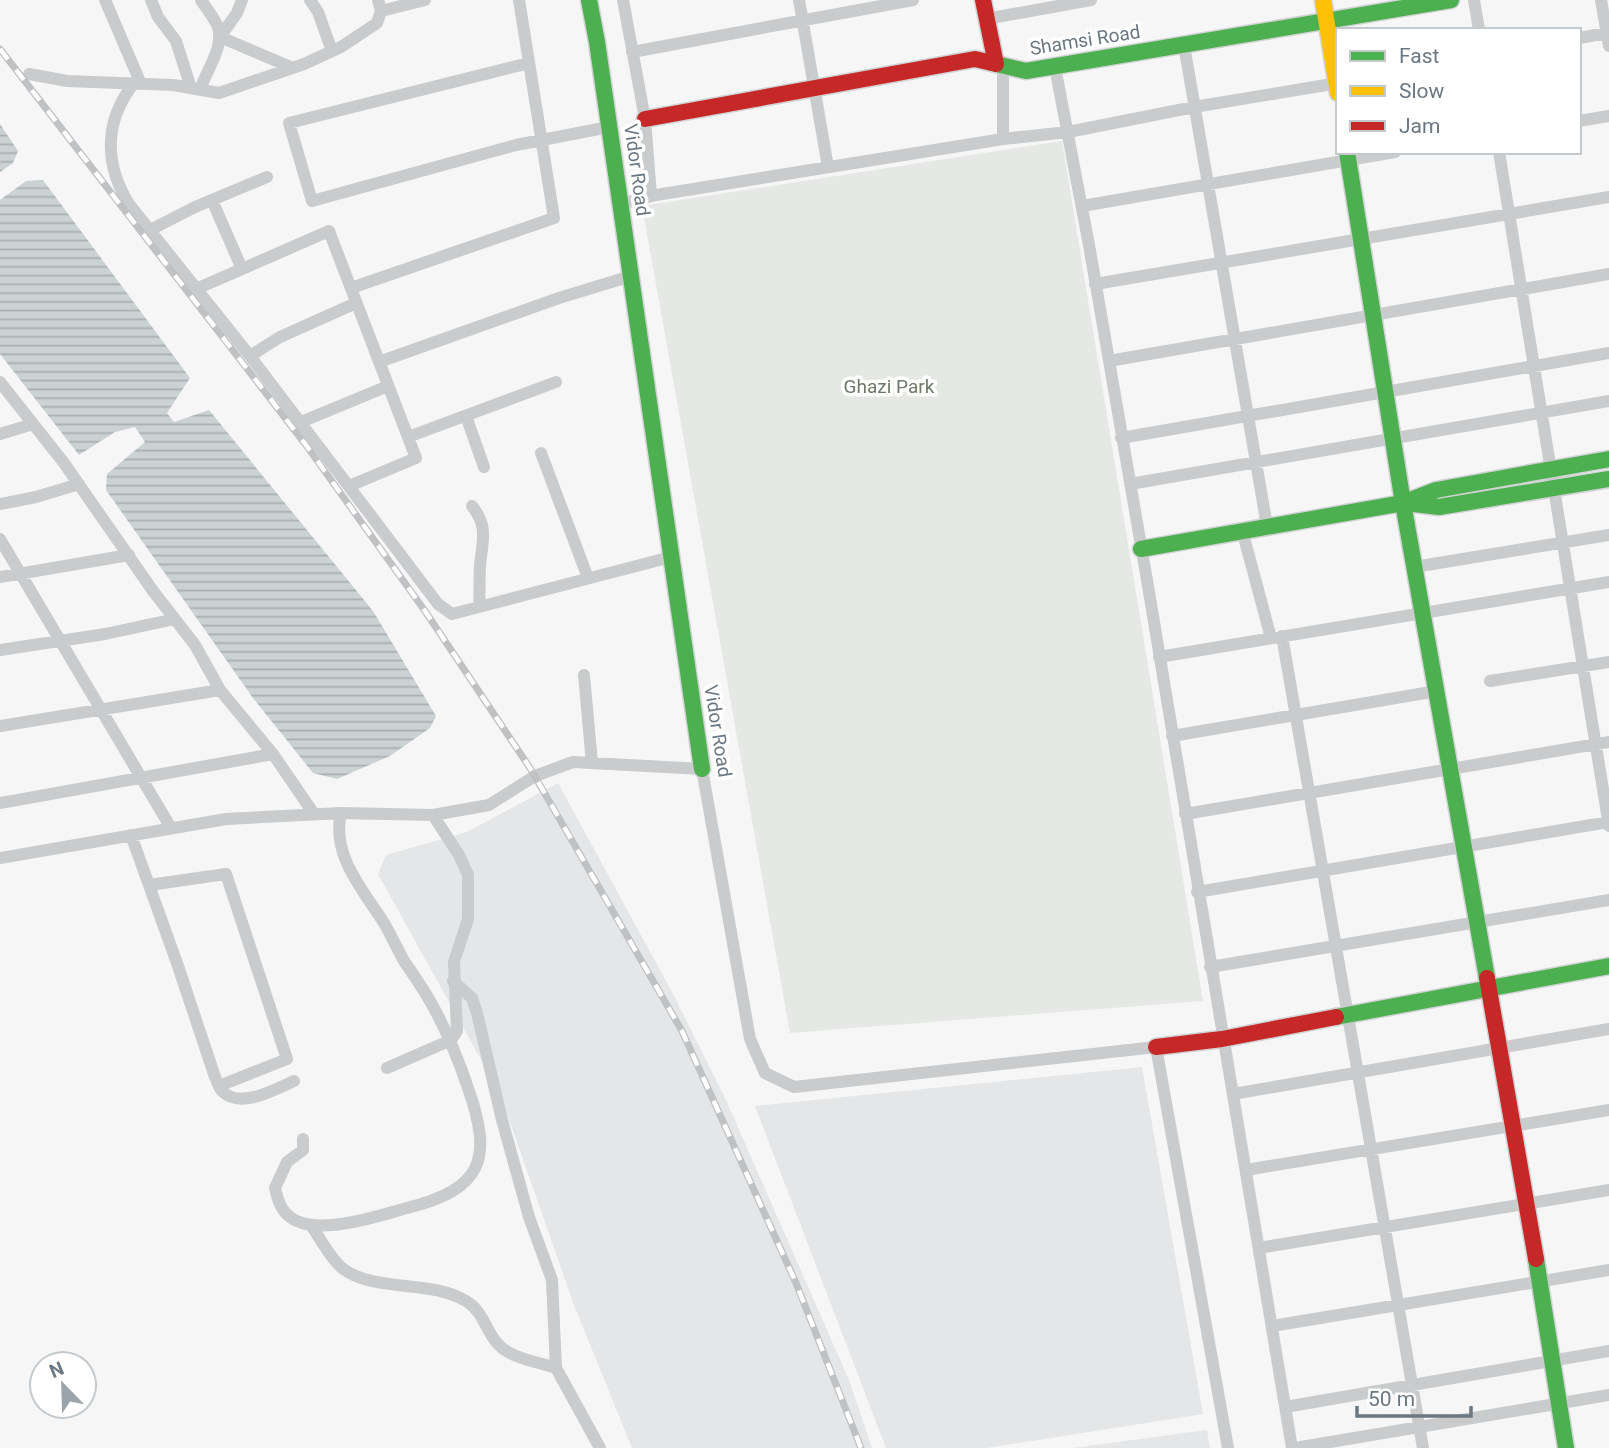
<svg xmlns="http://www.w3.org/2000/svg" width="1609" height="1448" font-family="Roboto,sans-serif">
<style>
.built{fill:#e5e6e7}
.green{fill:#e5e8e4}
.water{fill:url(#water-rules)}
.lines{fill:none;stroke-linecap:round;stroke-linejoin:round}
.fast-casing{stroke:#d2d3d4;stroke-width:19}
.slow-casing{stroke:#d2d3d4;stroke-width:19}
.jam-casing{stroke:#d2d3d4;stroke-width:19}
.street{stroke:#c9cbcc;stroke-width:12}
.fast{stroke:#4caf50;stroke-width:16}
.slow{stroke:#ffc107;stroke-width:16}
.jam{stroke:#c62828;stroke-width:16}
.rail-casing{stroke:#c0c1c2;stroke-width:7}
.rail{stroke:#fff;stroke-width:4.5;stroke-dasharray:13;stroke-linecap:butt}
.labels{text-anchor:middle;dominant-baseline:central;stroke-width:7;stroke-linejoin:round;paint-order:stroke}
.street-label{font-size:19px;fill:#6a7883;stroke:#fff}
.park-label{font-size:19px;fill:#6c7a68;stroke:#fff}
</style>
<defs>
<pattern id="water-rules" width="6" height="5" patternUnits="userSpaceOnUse" patternTransform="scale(1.75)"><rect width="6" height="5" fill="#cbd2d4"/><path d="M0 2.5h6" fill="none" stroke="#a9afb1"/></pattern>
</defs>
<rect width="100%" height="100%" fill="#f6f6f6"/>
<path class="built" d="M558,783l115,211 53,106 123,280 23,68h-240l-58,-143 -74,-211 -122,-220 8,-19 81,-23z
M1142,1067l61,347 -216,34h-101l-131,-342z
M1207,1430l3,18h-137z"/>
<path class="green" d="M1062,141l141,860 -413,32 -148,-827z"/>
<path class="water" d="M0,124l18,27 -5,12 -13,9z
M43,180l147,198 -23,35 7,9 35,-12 164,201 63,105 -6,12 -40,28 -53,23 -24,-6 -60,-75 -147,-208 1,-16 38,-32 -10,-15 -20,5 -36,23 -79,-101v-154l26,-19z"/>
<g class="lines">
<g class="fast-casing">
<path id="fast" d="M589,0l8,42 105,727
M992,63l34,8 425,-71
M1347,152l56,351 84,475
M1406,503l33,4 170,-28
M1141,549l262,-46 33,-13 173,-31
M1336,1017l273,-51
M1536,1259l30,189"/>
</g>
<g class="slow-casing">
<path id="slow" d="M1323,0l15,93"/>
</g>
<g class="jam-casing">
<path id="jam" d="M983,0l13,64
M645,119l330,-60 17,4
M1487,978l49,281
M1156,1047l66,-8 114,-22"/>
</g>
<path class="street" d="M105,0l36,84
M151,0l7,17 18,24 15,47
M242,0l-5,13 -17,24 73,31
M310,0l8,12 14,39
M623,0l22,119 6,77
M799,0l29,167
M1474,0l5,30
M1601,0l8,46
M381,11l44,-11
M986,19l105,-19
M1579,38l28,-5
M1184,45l83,481
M632,52l281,-52
M529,63l-240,60 23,78 204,-56 93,-18
M1055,67l34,178 59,341 144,862
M29,74l38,7 106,4 46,8 85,-29 37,-17 36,-24 4,-12 -3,-11
M134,83c-30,38 -30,81 -5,121l121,152 188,248 14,10 219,-57
M200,90c6,-20 26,-44 17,-65 -4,-9 -11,-17 -16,-25
M1579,121l30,-5
M1003,139v-73
M1499,152l110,674
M212,200l30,69
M620,204l36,-9 347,-56 65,-7 126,-25 144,-24
M1082,206l313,-54
M150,230l45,-23 72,-30
M1095,284l514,-87
M351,288l203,-70 -35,-218
M196,289l133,-58 87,227 -67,28
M250,356l30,-19 76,-34
M1109,361l500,-87
M379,362l180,-64 72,-22
M0,382l64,81 89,128 42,54 25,45 53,64 41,60
M466,416l18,51
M301,422l87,-36
M0,434l33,-10
M408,437l148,-55
M1121,438l488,-85
M541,453l47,125
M1130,484l479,-83
M0,504l36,-7 43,-13
M472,506c17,21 10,36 8,60 -1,14 0,27 -1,41
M1242,530l29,108
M0,539l171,289
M1414,567l195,-32
M0,577l129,-22
M1282,636l141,812
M0,650l105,-16 70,-15
M1159,657l450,-75
M584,675l8,88
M1490,681l119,-19
M0,726l220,-36
M1172,736l265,-45
M0,803l273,-49
M1185,814l424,-72
M131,835l47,131 37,111c2,4 4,12 8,15 18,17 53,-3 71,-11
M0,858l226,-39 115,-6 92,2 56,-10 46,-29 38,-14 129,7 48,270 15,34 29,14 362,-40 72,401
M149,885l77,-11 61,185 -68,27
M1197,892l412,-70
M1210,967l399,-67
M453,981l19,17 5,15 25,107 27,97 23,63 4,88 44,80
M387,1068l64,-28 6,-9 -3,-69 14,-43v-44l-9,-20 -26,-40
M1233,1094l376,-65
M303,1139v11l-16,12 -12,26c2,7 3,14 7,20 20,35 95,8 125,0 76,-19 86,-49 61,-120 -10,-30 -22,-59 -38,-87 -8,-14 -17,-27 -26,-40 -7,-13 -13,-26 -20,-38 -21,-33 -53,-68 -43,-110
M1246,1170l363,-60
M311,1225c9,13 19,33 31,43 32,25 88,11 124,33 17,10 19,28 31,42 12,15 41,19 59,25
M1259,1248l350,-58
M1272,1326l337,-56
M1285,1407l324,-56
M1295,1448l314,-53"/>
<use href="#fast" class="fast"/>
<use href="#slow" class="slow"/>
<use href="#jam" class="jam"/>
<g class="rail-casing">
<path id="rail" d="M0,49l306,396 119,166 105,157 152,263 114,252 65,165"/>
</g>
<use href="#rail" class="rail"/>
</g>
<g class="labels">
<g class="street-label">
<text transform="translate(1085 40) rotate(-9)">Shamsi Road</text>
<text transform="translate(637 170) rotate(82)">Vidor Road</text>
<text transform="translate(718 731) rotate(81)">Vidor Road</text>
</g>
<g class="park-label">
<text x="889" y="386">Ghazi Park</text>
</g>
</g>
<rect x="1336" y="28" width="245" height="126" fill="#ffffff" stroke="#c3c9cd" stroke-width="2"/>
<rect x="1350" y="51" width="35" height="10" fill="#4caf50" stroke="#c3c9cd" stroke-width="2"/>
<text x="1399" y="63" font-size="21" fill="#6a7883">Fast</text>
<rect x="1350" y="86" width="35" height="10" fill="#ffc107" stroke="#c3c9cd" stroke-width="2"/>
<text x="1399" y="98" font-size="21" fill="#6a7883">Slow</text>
<rect x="1350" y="121" width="35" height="10" fill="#c62828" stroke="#c3c9cd" stroke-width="2"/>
<text x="1399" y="133" font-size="21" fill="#6a7883">Jam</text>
<g transform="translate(63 1385) rotate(337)"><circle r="33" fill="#ffffff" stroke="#c3c9cd" stroke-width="2"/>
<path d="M0-5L12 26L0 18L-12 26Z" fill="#9ba4ab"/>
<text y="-10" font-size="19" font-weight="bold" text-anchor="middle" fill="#6a7883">N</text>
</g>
<path d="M1357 1406v10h114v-10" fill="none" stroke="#6a7883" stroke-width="3.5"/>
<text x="1368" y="1406" font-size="21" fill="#6a7883" stroke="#ffffff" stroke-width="5" paint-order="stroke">50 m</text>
</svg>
